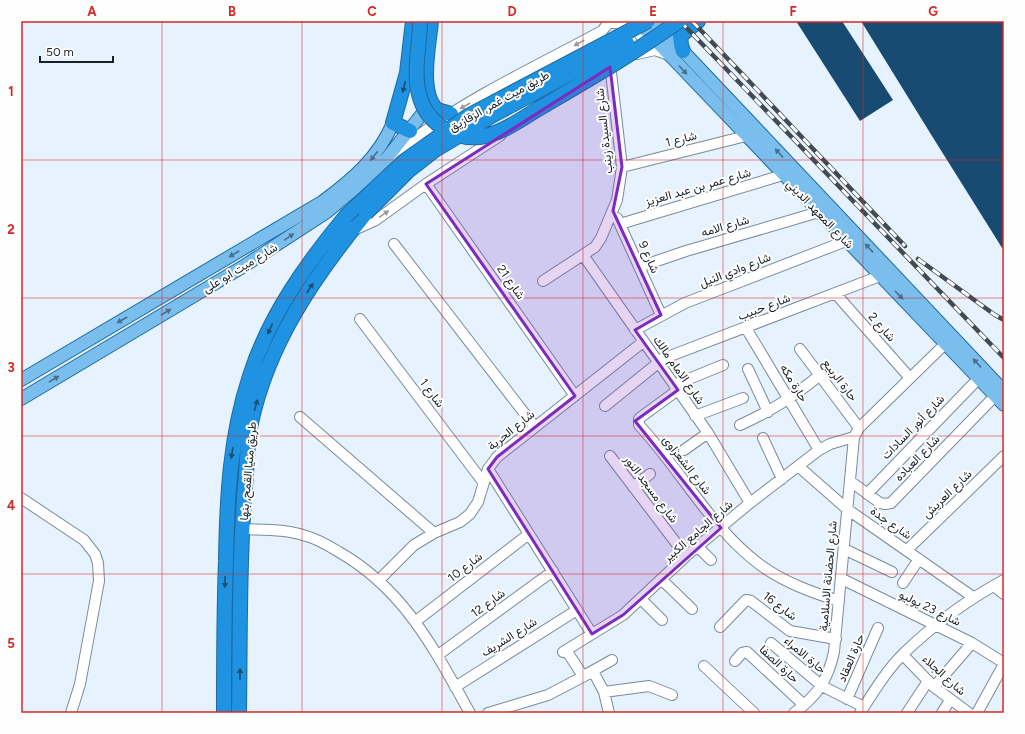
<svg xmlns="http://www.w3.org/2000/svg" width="1025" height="734" font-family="Figtree,Vazirmatn,sans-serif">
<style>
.building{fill:#174b72}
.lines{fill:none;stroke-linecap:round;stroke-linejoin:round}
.minor-casing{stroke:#798b9b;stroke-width:12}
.major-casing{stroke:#1d6ba0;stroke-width:14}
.highway-casing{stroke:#1d6ba0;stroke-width:16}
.minor{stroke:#fff;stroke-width:10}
.major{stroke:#79beed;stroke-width:12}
.highway{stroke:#1f93e1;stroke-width:14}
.rail-casing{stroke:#434b52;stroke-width:4.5}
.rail{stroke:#fefefe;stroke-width:3;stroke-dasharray:9;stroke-linecap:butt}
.highway-bridge-casing{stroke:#1d6ba0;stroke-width:16;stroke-linecap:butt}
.highway-bridge{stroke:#1f93e1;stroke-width:14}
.oneway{fill:#989b9d}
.oneway2{fill:#496f8a}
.oneway3{fill:#1b4e71}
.marked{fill:#7b2cbf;fill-opacity:0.2;stroke:#7b2cbf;stroke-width:3;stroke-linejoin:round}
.grid{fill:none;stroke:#d62828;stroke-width:1;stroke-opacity:0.55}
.labels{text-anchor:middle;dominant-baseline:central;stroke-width:4;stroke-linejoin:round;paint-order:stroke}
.street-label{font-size:12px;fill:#192026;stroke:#fefefe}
.neatline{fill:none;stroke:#d62828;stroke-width:1.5}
.grid-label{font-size:13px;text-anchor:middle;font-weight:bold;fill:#d62828}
</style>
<rect width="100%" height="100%" fill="#e6f2fd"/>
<path class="building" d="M796,21h46l51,79 -33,21z
M861,21h143v230l-72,-115z"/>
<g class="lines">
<g class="minor-casing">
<path id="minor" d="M609,23c19,-1 35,7 37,28
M637,54l18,-4 14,5
M622,167l124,-31
M426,184l149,212
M370,185c15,-17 31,-36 49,-50 57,-41 122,-71 183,-104l8,-10
M617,218l44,97
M620,224l163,-49
M354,230l22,-10 50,-36 75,-49
M394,244l141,183
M583,255l125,178 42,70
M639,267l47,-16 133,-39
M543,281l52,-34 6,-9 16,-38 5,-33 -12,-103
M835,293l75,85
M360,319l123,163
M746,328l73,122
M635,330l50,-27 161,-62
M800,349l59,79
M657,361l223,-85
M748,369l20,43
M674,385l49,-20
M678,390l-37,27 -2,2v6c42,45 71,102 120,139 24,18 52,28 80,37
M605,406l53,-43
M695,416l48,-18
M300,417l134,116
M740,425c31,-14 53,-28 80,-50
M763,438l19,41
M684,450l24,-17
M610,456l76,100
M798,466l49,43 126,88
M488,469l104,165
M850,481l30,22 5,1 6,-1 104,-107
M633,487l17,-13
M867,494l111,-115
M21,498l63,42 11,14 3,9 1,18 -19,103 -9,29
M243,529c22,1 43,0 63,7 12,3 23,10 33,16 66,38 95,97 131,161
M698,547l13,13
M844,549l48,23
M907,550l97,-94
M842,579l130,64 32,20
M379,580l35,-35 20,-12 26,-11 10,-8 8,-12 10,-33 9,-12 146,-115
M662,580l30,29
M903,583l16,-24
M994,586l10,8
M641,599l21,21
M416,621l113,-87
M720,627l26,-27 5,1 39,30 46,8
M771,643l51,43 42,21
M566,650l17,26
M563,652l60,-37 63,-59 64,-53 69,-53 11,-6 24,-7
M438,655l115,-84
M903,655l31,32 35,26
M735,661l7,-8 5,-1 57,53
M704,666l50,47
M587,674l25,-14
M455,687l122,-77
M934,687l38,-44
M604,692l45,-6 23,9
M847,699l31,-71
M488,713l60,-18 42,-22 5,2 9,17 5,21
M794,713c23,-17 34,-33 40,-61l20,-215 5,-9 86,-84
M860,713c13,-20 26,-42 43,-59 30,-29 64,-54 101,-74
M907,713l21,-32
M942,713l8,-13
M977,713l27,-49"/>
</g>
<g class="major-casing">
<path id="major" d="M637,21l367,384
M650,21l33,30 321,340
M21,380l301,-178c30,-22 56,-44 71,-79
M21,399l223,-133 83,-54 32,-27 28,-27 43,-54"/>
</g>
<g class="highway-casing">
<path id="highway" d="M431,21c-2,24 -13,71 6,89l14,4
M683,51l-2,-6 -1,-9 18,-15
M410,131l-17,-8 14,-50 6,-52
M224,713c0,-51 0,-101 2,-152 1,-63 4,-125 24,-185 19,-60 57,-113 96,-160
M239,713c1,-75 0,-152 6,-227 2,-20 2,-43 6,-63 17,-80 64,-148 115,-210"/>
</g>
<use href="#minor" class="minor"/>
<use href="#major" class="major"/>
<use href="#highway" class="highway"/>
<g class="rail-casing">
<path id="rail" d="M680,21l324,337
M692,21l213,225
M918,259l77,56 9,5"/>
</g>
<use href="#rail" class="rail"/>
<g class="highway-bridge-casing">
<path id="highway-bridge" d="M420,21c0,23 -7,49 -1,73 6,27 33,46 61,43 23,-3 45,-21 65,-32 46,-27 91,-53 134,-84
M366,213l42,-42 27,-21 58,-35 134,-72
M346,216l57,-54 65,-46 180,-95"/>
</g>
<use href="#highway-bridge" class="highway-bridge"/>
</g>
<defs><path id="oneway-solid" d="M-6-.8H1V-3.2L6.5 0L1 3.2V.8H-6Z"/></defs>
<g class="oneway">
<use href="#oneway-solid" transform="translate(579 43) rotate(151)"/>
<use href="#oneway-solid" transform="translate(465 106) rotate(150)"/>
<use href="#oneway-solid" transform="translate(384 214) rotate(-35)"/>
</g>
<g class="oneway2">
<use href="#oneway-solid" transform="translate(683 70) rotate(47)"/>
<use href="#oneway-solid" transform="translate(779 153) rotate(-133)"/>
<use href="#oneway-solid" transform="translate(374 156) rotate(129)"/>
<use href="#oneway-solid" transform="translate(289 237) rotate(-34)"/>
<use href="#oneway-solid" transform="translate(869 248) rotate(-133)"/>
<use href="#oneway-solid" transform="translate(234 254) rotate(150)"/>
<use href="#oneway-solid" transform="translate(899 295) rotate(46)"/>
<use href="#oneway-solid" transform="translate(166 312) rotate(-31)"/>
<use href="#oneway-solid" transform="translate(122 320) rotate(150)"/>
<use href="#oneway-solid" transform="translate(977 363) rotate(-133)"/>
<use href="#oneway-solid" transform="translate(54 379) rotate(-31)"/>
</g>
<g class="oneway3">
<use href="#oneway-solid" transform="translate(404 87) rotate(103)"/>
<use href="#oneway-solid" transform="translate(310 288) rotate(-57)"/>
<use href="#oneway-solid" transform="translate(270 329) rotate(115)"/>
<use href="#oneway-solid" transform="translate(256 405) rotate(-74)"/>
<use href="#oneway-solid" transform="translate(232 453) rotate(99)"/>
<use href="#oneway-solid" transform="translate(225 582) rotate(91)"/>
<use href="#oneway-solid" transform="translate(240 674) rotate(-89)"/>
</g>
<path class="marked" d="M610,67l12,100 -9,44 48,104 -26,15 43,60 -43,31 86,107 -98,87 -31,19 -104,-165 9,-12 78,-61 -149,-212z"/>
<path class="grid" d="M162,21v692M302,21v692M442,21v692M583,21v692M723,21v692M863,21v692M21,160h983M21,298h983M21,436h983M21,574h983"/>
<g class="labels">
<g class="street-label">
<text transform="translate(499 101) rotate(-29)">طريق ميت غمر, الزقازيق</text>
<text transform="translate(604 131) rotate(-96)">شارع السيدة زينب</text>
<text transform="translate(681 139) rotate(-14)">شارع 1</text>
<text transform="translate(698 187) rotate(-16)">شارع عمر بن عبد العزيز</text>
<text transform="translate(820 214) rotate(46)">شارع المعهد الديني</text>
<text transform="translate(725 226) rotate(-16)">شارع الامه</text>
<text transform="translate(649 257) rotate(66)">شارع 9</text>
<text transform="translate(240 268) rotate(-31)">شارع ميت ابو على</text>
<text transform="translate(735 270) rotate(-21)">شارع وادي النيل</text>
<text transform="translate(511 282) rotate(55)">شارع 21</text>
<text transform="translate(764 307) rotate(-21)">شارع حبيب</text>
<text transform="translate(882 327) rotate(48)">شارع 2</text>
<text transform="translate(679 370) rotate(55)">شارع الامام مالك</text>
<text transform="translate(840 380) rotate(53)">حارة الربيع</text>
<text transform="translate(794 383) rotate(59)">حارة مكه</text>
<text transform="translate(432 393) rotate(53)">شارع 1</text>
<text transform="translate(913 427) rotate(-46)">شارع أنور السادات</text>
<text transform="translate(511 430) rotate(-39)">شارع الحرية</text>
<text transform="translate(917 458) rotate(-46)">شارع العباده</text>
<text transform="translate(687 465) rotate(52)">شارع الشعراوى</text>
<text transform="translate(248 471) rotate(-85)">طريق منيا القمح, بنها</text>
<text transform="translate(651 489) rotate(53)">شارع مسجد النور</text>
<text transform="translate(947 494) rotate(-44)">شارع العريش</text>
<text transform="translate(891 523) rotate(35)">شارع جدة</text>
<text transform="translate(698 531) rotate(-41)">شارع الجامع الكبير</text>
<text transform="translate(465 567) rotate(-38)">شارع 10</text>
<text transform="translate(828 576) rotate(-85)">شارع الحضانة الاسلامية</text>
<text transform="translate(488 603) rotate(-36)">شارع 12</text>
<text transform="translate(780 606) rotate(37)">شارع 16</text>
<text transform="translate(930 608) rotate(26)">شارع 23 يوليو</text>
<text transform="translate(509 637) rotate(-32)">شارع الشريف</text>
<text transform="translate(805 655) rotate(40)">حارة الامراء</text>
<text transform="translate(851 658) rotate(-67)">حارة العقاد</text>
<text transform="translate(779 664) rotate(43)">حارة الصفا</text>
<text transform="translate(944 675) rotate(42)">شارع الجلاء</text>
</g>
</g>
<rect width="1025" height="734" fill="none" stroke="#fefefe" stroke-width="44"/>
<path d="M40 56v6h73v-6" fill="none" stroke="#192026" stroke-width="2"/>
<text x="46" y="56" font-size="12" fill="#192026" stroke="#fefefe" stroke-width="3" paint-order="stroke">50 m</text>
<rect x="22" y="22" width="981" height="690" class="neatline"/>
<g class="grid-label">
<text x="92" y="16">A</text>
<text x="232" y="16">B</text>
<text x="372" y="16">C</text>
<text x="512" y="16">D</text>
<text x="653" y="16">E</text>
<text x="793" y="16">F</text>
<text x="933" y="16">G</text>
<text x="11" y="96">1</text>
<text x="11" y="234">2</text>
<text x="11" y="372">3</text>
<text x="11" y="510">4</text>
<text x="11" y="648">5</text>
</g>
</svg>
